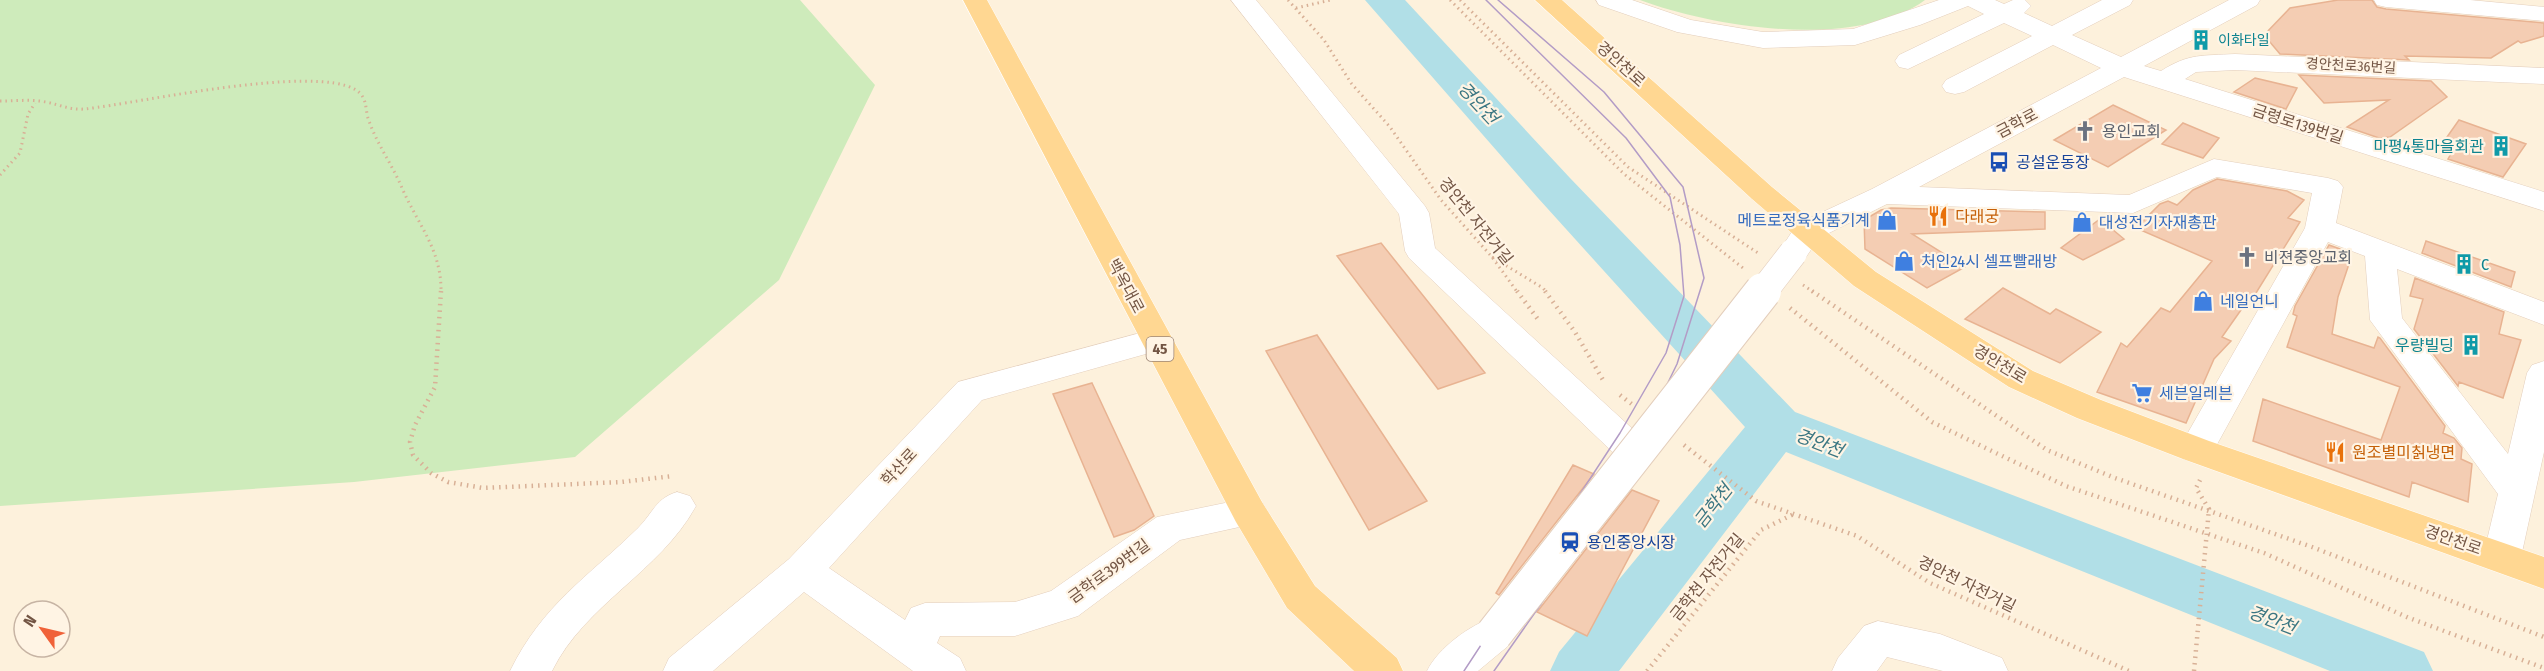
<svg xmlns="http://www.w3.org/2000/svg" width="2544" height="671" font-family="'Fira Sans Condensed','Noto Sans KR',sans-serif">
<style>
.green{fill:#ceebbb}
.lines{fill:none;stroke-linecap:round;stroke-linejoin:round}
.river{fill:#b1dfe7;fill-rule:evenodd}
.building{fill:#f4cdb3;stroke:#e8b392;stroke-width:1.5}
.minor-casing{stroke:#e3cebc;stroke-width:1}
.major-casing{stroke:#fff;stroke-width:1}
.path-far1{stroke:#d8b096;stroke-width:3;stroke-dasharray:1.5 4;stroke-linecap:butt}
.path{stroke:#d8b096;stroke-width:4.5;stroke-dasharray:1.5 5;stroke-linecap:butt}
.minor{fill:#fff;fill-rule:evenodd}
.major{fill:#ffd792;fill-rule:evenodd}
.tram{stroke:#b39cc6;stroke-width:1.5}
.minor-bridge-far1-casing{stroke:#e3cebc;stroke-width:29;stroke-linecap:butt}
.minor-bridge-casing{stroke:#e3cebc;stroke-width:38;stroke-linecap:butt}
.minor-bridge-far1{stroke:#fff;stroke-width:28}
.minor-bridge{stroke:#fff;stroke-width:36}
.labels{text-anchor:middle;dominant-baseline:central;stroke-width:4.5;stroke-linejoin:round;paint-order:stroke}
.far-culture-label{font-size:14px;fill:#0d838f;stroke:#fff4e4;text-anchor:start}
.far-street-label{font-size:14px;fill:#735544;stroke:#fff4e4}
.shield{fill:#fff4e4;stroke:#9d8574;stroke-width:1.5}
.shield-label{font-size:15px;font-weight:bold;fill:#735544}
.street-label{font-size:16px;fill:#735544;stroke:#fff4e4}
.worship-label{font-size:16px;fill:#5b616d;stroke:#fff4e4;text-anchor:start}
.culture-label{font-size:16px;fill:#0d838f;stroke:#fff4e4;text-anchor:end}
.transit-label{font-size:16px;fill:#164399;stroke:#fff4e4;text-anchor:start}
.food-label{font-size:16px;fill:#c56008;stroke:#fff4e4;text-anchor:start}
.shop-label{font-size:16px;fill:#366cbe;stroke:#fff4e4;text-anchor:start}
.water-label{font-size:18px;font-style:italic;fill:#3b7682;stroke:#fff4e4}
</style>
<rect width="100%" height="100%" fill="#fdf1dc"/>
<path class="green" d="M0,0h800l75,85 -96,195 -204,177 -221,25 -354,24z
M1640,0h285c-68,50 -210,28 -285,0z"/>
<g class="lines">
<path class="river" d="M1365,0h40l165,178 225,234 629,240 9,19h-103l-544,-219 -167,219h-69l9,-19 186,-225 -207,-229z"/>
</g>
<path class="building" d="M2338,0h34l5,7 9,2 158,14v13l-23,7 -3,-2 -27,17 -86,-2 4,4 -129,-6 -16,-19 26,-27z
M2299,75l132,6 16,16 -57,40 -11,1 -32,-11 42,-27 -65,3z
M2255,78l42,10 -11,21 -52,-17z
M2113,105l53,25 -58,37 -54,-27z
M2459,120l67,24 -23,33 -55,-18 4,-7 -12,-5z
M2183,123l36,15 -16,20 -41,-14z
M2217,179l70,12 17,9 -16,18 12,4 -49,79 -3,-1 -26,37 9,4 -17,18 -28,64 -89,-31 24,-49 6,4 34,-39 9,4 42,-51 -76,-33 24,-24 8,-3 9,4 16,-15z
M1891,208l154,4v17l-133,5 53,33 -38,21 -62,-39 -1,-29 17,-10z
M2100,219l24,20 -41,21 -22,-12z
M2426,241l89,31 -4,15 -89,-34z
M1381,243l104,130 -47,16 -101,-133z
M2329,245l14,5 -2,5 10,3 -13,39 -6,37 42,14 4,-11 2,1 65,88 -2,7 11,5 8,10 -1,11 11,5 -4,38 -56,-20 -3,15 -156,-56 10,-42 118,41 19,-53 -113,-40 10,-31 -4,-2 2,-8z
M2415,278l89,34 -5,22 22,6 -18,58 -44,-16 -1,4 -44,-57 9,-30 -13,-3z
M2003,288l47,26 6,-5 45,23 -41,31 -95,-44z
M1317,335l110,166 -58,29 -103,-179z
M1092,383l62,133 -20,14 -20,7 -61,-143z
M1573,465l21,9 -95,121 -3,-2z
M1632,490l27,11 -72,135 -50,-24z"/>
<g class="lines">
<g class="minor-casing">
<path id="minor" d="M1231,0h25l169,206 4,7 6,35 213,195 5,9 -5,9 -13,4 -13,-4 -213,-203 -4,-7 -6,-37z
M1596,0h36l59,20 72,12 90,-3 86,-29h56l9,4 9,-4h12l6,6 -7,7 28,13 50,-26h31l-3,5 -58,30 49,22 108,-57h31l-3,5 -113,61 17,5c28,-18 42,-15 74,-17l309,14v16l-309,-14 -39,2 -11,7 359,113v19l-420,-134 -205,110 210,8 85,-36 114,19 10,3 5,6 -7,36 208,79v23l-147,-56 5,49 106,136 19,-81 5,-8 12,-4v91l-23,105 -5,11 -14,4 -14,-4 -5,-11 15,-63 -128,-174 -5,-64 -37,-14 -119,217 -13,4 -13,-4 -5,-9 127,-222 7,-35 -95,-16 -84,36 -246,-9 -68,34 -15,22 -11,3 -11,-3 -4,-7 19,-29 75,-35 229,-121 -48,-23 -89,47 -9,2 -9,-2 -4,-6 4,-6 86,-44 -28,-13 -96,46 -9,-2 -4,-6 4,-6 85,-41 -16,-8 -48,19 -65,20 -92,3 -86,-16 -78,-27z
M2374,0h96l74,7v14l-158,-14 -9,-2z
M1155,329l12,3 5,8 -5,8 -185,52 -153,168 76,52 6,-12 14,-5 90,-1 36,-11 106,-74 92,-19 13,4 6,10 -6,10 -82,18 -102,76 -63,20h-75l-3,7 23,15 6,13h-53l-109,-79 -91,79h-50l6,-13 120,-99 169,-177z
M677,492l13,4 6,10c-36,66 -111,98 -144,165h-42c33,-67 77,-93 128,-143 15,-15 18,-30 39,-36z
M1494,617l14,5 6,12 -6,12 -30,25h-51c11,-23 43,-46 67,-54z
M1878,621l62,13 62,24 6,13h-65l-56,-14 -10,14h-45l6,-13 26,-32z"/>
</g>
<g class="major-casing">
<path id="major" d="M963,0h24l275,502 53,84 82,72 6,13h-49l-67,-63 -51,-86z
M1535,0h27l210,187 104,85 157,99 68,29 108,41 335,116v32l-361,-130 -106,-41 -68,-31 -155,-101 -102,-87z"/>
</g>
<path class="path-far1" d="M1288,0l36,40 27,43 39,44 51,73 51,57 26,36
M1450,0l174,174 119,94
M1460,0l168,167 130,86
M1296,8l35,-8
M0,101c15,0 31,-2 46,1 14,3 24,8 39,7 54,-6 229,-45 271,-19 11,7 9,17 12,28 8,25 24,46 34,70 16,37 40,62 39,105
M0,175l20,-22 8,-39 7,-11
M1492,257l51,31 4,5
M1803,285l12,8"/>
<path class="path" d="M441,291l-6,96 -20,38 -5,17 3,13 18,18 17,9 35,6 138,-6 52,-6
M1517,291l23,31
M1545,291l30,41 28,48
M1812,291l235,159 68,28 197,69 232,90
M1790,308l142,114 66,32 68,32 198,67 145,65 135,50
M1620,395l13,10
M1684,445l72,56 101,35 73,47 199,88
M1647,671l114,-141 35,-17
M2194,671l15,-162 -13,-21 4,-8"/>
<use href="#minor" class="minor"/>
<use href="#major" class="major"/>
<path class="tram" d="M1464,671l156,-238 46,-80 18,-57 -4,-51 -10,-48 -44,-59 -140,-138
M1494,671l47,-67 87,-139 49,-101 27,-86 -21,-91 -79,-95 -106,-92"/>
<g class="minor-bridge-far1-casing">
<path id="minor-bridge-far1" d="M1762,293l31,-40"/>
</g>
<g class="minor-bridge-casing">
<path id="minor-bridge" d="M1494,634l269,-343"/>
</g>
<use href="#minor-bridge-far1" class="minor-bridge-far1"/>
<use href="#minor-bridge" class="minor-bridge"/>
</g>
<defs>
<g id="building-bare" transform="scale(1.62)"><path d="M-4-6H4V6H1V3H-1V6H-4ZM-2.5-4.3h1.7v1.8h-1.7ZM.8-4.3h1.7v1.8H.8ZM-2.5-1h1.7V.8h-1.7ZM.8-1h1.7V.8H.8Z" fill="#0f9aa8" stroke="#fff4e4" stroke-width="2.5" paint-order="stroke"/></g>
<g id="church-bare" transform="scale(1.62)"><path d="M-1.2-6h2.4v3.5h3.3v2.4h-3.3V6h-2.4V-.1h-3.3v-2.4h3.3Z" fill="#6b7280" stroke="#fff4e4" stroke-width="2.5" paint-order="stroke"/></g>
<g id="bus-bare" transform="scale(1.62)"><path d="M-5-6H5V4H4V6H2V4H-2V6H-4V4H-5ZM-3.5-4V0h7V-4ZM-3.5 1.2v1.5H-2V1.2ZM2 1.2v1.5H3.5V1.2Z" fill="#1a4fb4" stroke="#fff4e4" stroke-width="2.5" paint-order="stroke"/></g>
<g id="restaurant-bare" transform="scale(1.62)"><path d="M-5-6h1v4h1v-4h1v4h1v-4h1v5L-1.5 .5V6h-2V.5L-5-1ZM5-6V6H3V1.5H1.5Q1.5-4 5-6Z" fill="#e8710a" stroke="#fff4e4" stroke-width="2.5" paint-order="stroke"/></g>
<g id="shop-bare" transform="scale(1.62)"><path d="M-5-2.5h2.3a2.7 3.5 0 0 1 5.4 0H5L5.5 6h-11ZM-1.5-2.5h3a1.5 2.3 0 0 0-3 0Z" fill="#3f7fe0" stroke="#fff4e4" stroke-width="2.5" paint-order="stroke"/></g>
<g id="supermarket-bare" transform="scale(1.62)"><path d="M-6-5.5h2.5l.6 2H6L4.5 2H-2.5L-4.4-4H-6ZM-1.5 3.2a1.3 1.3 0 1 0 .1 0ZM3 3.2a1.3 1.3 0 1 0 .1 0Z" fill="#3f7fe0" stroke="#fff4e4" stroke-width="2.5" paint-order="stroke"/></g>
<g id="station-bare" transform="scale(1.62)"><path d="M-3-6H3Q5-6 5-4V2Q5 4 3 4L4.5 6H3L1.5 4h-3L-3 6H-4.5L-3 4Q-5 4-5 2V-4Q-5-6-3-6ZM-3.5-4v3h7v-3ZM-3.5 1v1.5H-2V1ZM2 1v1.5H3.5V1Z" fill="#1a4fb4" stroke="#fff4e4" stroke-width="2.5" paint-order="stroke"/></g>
</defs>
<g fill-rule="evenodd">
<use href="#building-bare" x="2201" y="40"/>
<use href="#church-bare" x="2085" y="131"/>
<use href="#building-bare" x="2501" y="146"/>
<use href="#bus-bare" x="1999" y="162"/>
<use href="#restaurant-bare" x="1938" y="216"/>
<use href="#shop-bare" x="1887" y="220"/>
<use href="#shop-bare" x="2082" y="222"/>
<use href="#church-bare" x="2247" y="257"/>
<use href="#shop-bare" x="1904" y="261"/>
<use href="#building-bare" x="2464" y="264"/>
<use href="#shop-bare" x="2203" y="301"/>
<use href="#building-bare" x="2471" y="345"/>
<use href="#supermarket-bare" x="2142" y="393"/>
<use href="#restaurant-bare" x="2335" y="452"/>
<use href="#station-bare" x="1570" y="542"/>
</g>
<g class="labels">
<g class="far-culture-label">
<text x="2218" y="40">이화타일</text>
</g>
<g class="far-street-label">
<text transform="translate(2351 66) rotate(3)">경안천로36번길</text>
</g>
<rect class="shield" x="1146.5" y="337" width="27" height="24" rx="4.5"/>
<g class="shield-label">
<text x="1160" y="349">45</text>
</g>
<g class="street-label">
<text transform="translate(1621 64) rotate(42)">경안천로</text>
<text transform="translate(2017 123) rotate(-28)">금학로</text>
<text transform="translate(2298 124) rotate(18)">금령로139번길</text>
<text transform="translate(1476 221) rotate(51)">경안천 자전거길</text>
<text transform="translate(1126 286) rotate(62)">백옥대로</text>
<text transform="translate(2000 364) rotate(31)">경안천로</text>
<text transform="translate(899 467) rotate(-47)">학산로</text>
<text transform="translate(2453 540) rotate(19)">경안천로</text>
<text transform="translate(1109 571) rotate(-36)">금학로399번길</text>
<text transform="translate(1707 577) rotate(-51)">금학천 자전거길</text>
<text transform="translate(1967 584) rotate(26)">경안천 자전거길</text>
</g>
<g class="worship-label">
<text x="2102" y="131">용인교회</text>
<text x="2264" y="257">비젼중앙교회</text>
</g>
<g class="culture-label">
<text x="2484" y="146">마평4통마을회관</text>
<text x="2481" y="264" text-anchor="start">C</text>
<text x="2454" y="345">우량빌딩</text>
</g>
<g class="transit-label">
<text x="2016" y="162">공설운동장</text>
<text x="1587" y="542">용인중앙시장</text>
</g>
<g class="food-label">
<text x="1955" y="216">다래궁</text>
<text x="2352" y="452">원조별미칡냉면</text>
</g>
<g class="shop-label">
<text x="1870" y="220" text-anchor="end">메트로정육식품기계</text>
<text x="2099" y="222">대성전기자재총판</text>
<text x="1921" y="261">처인24시 셀프빨래방</text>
<text x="2220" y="301">네일언니</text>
<text x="2159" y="393">세븐일레븐</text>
</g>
<g class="water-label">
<text transform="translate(1478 103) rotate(47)">경안천</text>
<text transform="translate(1819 443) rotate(21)">경안천</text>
<text transform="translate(1713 506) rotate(-52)">금학천</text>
<text transform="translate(2272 620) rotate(21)">경안천</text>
</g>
</g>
<g transform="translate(42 629) rotate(304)"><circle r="28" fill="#fff4e4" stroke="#c7b4a4" stroke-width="1.5"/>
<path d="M0-4.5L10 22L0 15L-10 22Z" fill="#f06239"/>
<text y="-9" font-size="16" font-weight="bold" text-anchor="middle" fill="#735544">N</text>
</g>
</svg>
